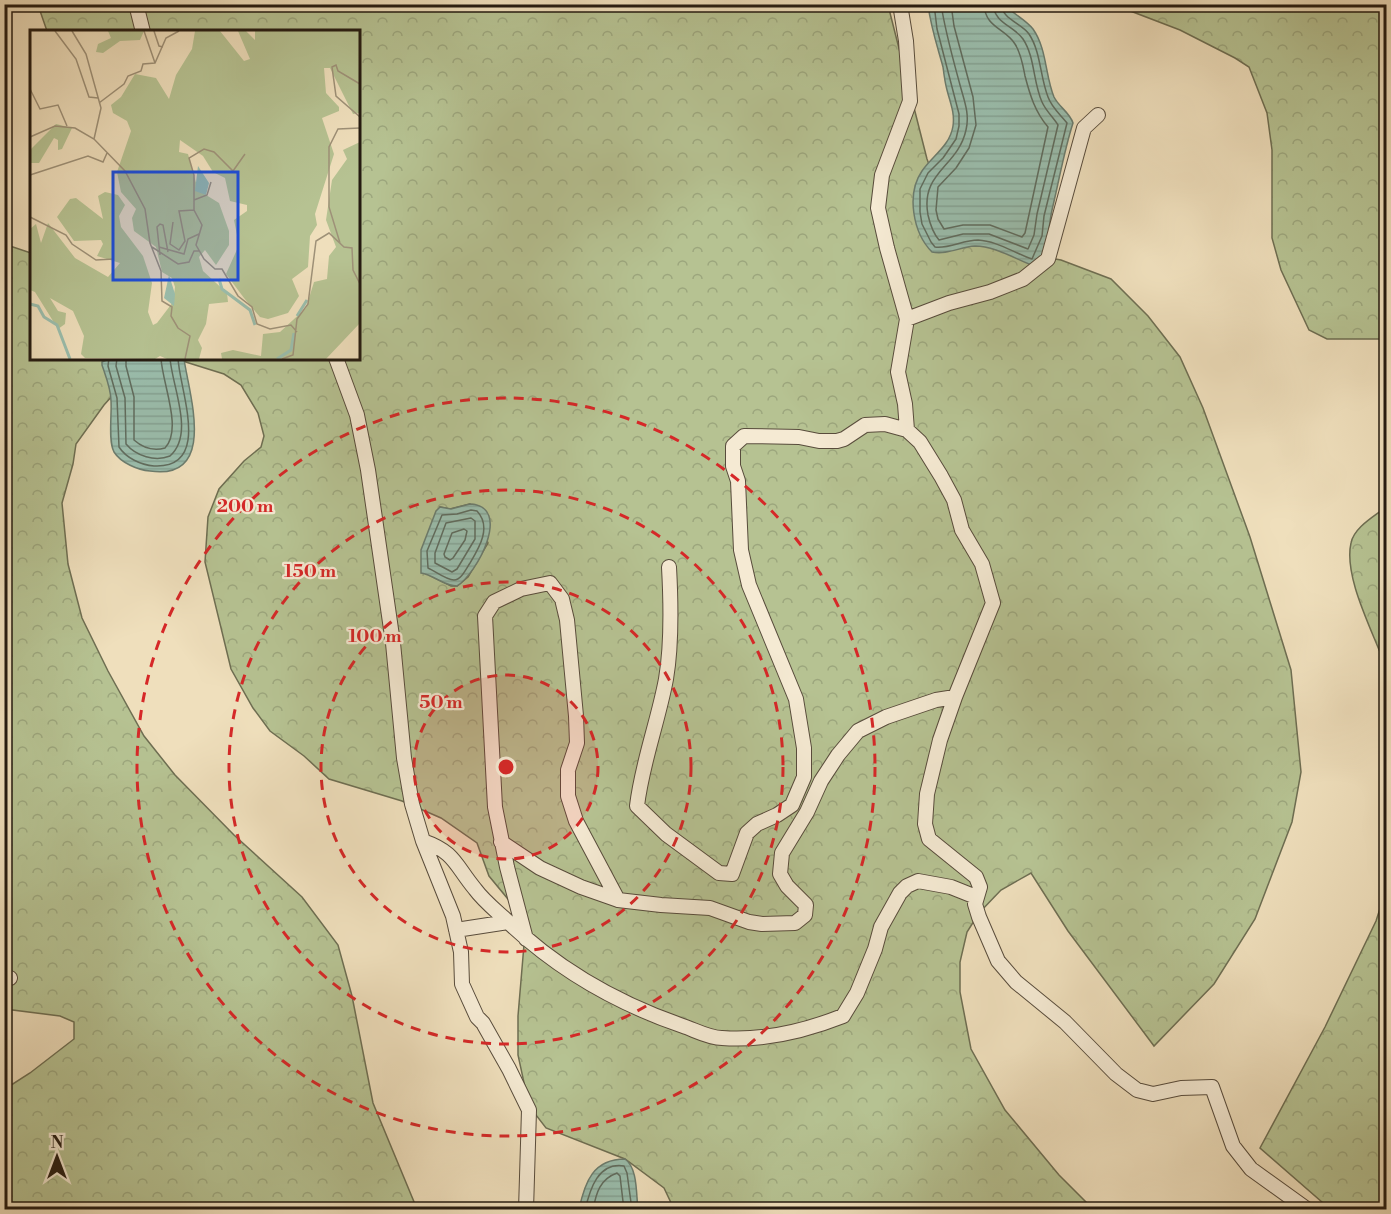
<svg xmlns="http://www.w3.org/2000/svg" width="1391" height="1214" font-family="'Libre Bodoni',serif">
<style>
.forest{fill:url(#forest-crowns);stroke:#6e6e52;stroke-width:1.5;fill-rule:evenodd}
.water{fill:url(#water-rules);stroke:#6b7c6e;stroke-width:1.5}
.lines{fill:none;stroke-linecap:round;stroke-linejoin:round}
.shore{stroke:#606c5e;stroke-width:1.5}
.stream{stroke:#6b7c6e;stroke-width:4}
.street-casing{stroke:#584c3c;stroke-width:16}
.street{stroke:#f5ead3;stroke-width:14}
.ring{fill:none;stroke:#d62828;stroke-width:3;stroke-dasharray:10 8}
.inset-river{fill:none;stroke:#9abdac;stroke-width:3}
.inset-road{fill:none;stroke:#9e9178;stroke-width:1.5}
.view{fill:#1d4ed8;fill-opacity:0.15;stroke:#1d4ed8;stroke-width:3}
.inset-edge{fill:none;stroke:#251b11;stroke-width:3}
.centre{fill:#d62828;stroke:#f5ead3;stroke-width:3}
.ring-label{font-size:18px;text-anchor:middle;font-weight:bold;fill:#d62828;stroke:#f5ead3;stroke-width:4.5;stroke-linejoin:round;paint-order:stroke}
</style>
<defs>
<pattern id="forest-crowns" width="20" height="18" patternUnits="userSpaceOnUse" patternTransform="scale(1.5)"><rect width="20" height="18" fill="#b6c292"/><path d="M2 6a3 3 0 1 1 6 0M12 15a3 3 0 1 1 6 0" fill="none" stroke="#9ca67d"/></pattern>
<pattern id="water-rules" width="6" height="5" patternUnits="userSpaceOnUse" patternTransform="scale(1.5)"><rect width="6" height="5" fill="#9abdac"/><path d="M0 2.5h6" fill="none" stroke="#85a293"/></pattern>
</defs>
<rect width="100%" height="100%" fill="#efdfbc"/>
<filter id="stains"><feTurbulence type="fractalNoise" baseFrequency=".00333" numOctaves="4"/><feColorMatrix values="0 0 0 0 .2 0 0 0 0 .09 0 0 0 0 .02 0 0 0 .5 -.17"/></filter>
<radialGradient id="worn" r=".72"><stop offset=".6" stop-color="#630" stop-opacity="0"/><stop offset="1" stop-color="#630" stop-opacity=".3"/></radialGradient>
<path class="forest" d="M38,5h850l39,154 19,50 64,42 51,9 50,19 37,37 32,41 23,51 47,129 41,133 10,102 -9,50 -37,97 -41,65 -60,62 -86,-115 -37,-58 -30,17 -22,23 -12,19 -7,30v30l11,57 34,61 54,65 34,34h-419l-10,-21 -39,-29 -79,-31 -17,-22 -11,-51v-39l8,-95 -37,-45 -12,-33 -36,-25 -39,-17 -73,-22 -25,-23 -34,-25 -17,-23 -22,-39 -26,-107 3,-45 11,-28 25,-28 17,-14 3,-11 -6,-23 -17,-28 -17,-11 -48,-15 182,-1v-326l-311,-1zM470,504l18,39 -20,34 -11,9h-6l-22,-11 11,-68 10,2z
M1118,5h268v334h-59l-18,-9 -28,-60 -9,-32v-88l-5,-37 -18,-46 -14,-9 -55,-28 -60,-23z
M4,244l27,9 1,105 89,1 11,15 -28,31 -28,39 -3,20 -11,39 6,61 14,54 26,53 36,65 31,39 59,60 68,62 36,48 14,51 21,107 44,106h-412v-120l25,-16 44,-34v-17l-14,-6 -55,-7z
M1386,507v161c-11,-33 -43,-90 -35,-125 3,-16 24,-27 35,-36z
M1386,890v319h-56l-70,-61 65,-121 51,-106z"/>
<path class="water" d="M928,5h77c8,9 20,14 28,24 14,20 12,46 21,68 5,10 16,16 19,26 -9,28 -14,58 -21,87 -4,18 -3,43 -18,56 -19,-7 -39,-20 -59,-20 -15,1 -28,9 -43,6 -19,-19 -26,-58 -10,-81 10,-15 28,-25 31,-45 2,-13 -3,-24 -6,-36 -2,-7 -3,-15 -4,-23 -6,-22 -12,-39 -15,-62z
M111,358l73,1c5,35 34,122 -34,112 -12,-1 -29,-8 -36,-19 -6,-11 -2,-38 -3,-51 0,-12 -5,-24 -9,-36v-3z
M470,504c43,2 7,70 -13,82 -13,0 -23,-11 -36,-13v-23l15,-39 4,-4 11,2z
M625,1159c13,9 11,36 13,50h-59c6,-27 14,-50 46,-50z"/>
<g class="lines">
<path class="shore" d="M934,4l3,25 22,85v12l-3,13 -13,19 -15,15 -8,16v23l2,12 9,18 4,5c14,2 28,-7 43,-7 19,1 36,13 54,19l10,-23 2,-20 23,-93c-7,-9 -15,-15 -19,-26 -8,-20 -7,-45 -19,-63 -8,-11 -27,-15 -28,-30
M941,4c4,27 12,55 19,81 4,15 10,29 6,45 -8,37 -46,42 -38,85 2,9 5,18 11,25l24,-6h26l39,15 6,-14 3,-21 21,-89c-5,-8 -12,-14 -16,-23 -9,-20 -7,-45 -19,-63 -9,-13 -29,-16 -30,-35
M951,4l3,22 19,71 3,28 -7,23 -13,20 -18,19 -2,23 2,9 6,10 19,-4h27l32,12 3,-4 23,-106c-13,-15 -18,-32 -23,-51 -2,-11 -4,-23 -10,-32 -10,-16 -30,-16 -31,-40
M109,358l-1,8 9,32 2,49c7,11 22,18 35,19 59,3 25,-77 24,-108
M117,358l-1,8 9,32 1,46c10,12 29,18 44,12 25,-22 2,-69 0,-98
M126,358v8l8,31v43c9,8 20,11 31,8 18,-19 -3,-65 -4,-90
M471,510l6,1c15,16 2,37 -7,52 -4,6 -9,17 -16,17 -8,0 -19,-9 -26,-12l-1,-17 15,-36 15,-1z
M471,518l4,3v18l-18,30 -5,3 -17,-9v-10l11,-30z
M464,529l3,2 -2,9 -12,18 -3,2 -5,-3 -1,-3 8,-21z
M585,1210c5,-21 13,-48 39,-44l3,7 5,37
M593,1210c3,-17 7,-31 24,-37l3,3 4,34"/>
<path class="stream" d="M1180,1207l1,3"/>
<g class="street-casing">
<path id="street" d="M136,4l7,28
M900,4l6,37 4,60 -28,74 -4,33 9,40 20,71 -9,53 7,32 2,26
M907,319l42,-16 41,-11 33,-13 25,-20 36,-131 14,-13
M336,358l21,57 11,55 25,173 11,115 8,46 11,37 30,75 8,36 1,32 15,33 6,6 26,46 20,41 -3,100
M669,567c2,36 3,77 -3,112 -8,43 -24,84 -29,127l29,28 53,39 13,1 15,-41 10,-9 20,-9 15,-10 12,-28v-29l-8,-49 -47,-114 -8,-35 -3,-69 -5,-15v-20l11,-10 55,1 20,4h18l7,-2 21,-14 20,-1 22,6 13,12 21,34 13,24 8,30 20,34 11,39 -38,94 -15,43 -13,54 -2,30 4,15 47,38 4,10 -5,17 4,13 19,44 18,21 49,40 51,52 21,16 16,4 28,-6 31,-1 21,59 18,23 57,41
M423,841c32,11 32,24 52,48 8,11 19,20 29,29 51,50 112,85 179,108 12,4 26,12 39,12 41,3 83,-7 121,-22l14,-23 18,-44 6,-22 19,-34 7,-7 11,-5 33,6 25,10
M501,842l39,26 41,19 37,13 43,5 49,3 39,14 13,2 33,-1 10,-8 1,-10 -19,-19 -7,-12 2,-21 25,-41 14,-31 17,-26 20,-24 28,-14 50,-17 19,-3
M456,930l52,-8
M526,939l-19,-72 -12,-60 -10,-191 9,-14 27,-13 29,-6 12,16 5,21 9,96 1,27 -9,27v26l8,25 42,79
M4,979l6,-1"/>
</g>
<use href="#street" class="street"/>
</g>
<circle cx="506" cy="767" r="92" fill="#d62828" fill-opacity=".12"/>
<g class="ring">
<circle cx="506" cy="767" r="92"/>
<circle cx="506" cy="767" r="185"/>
<circle cx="506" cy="767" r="277"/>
<circle cx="506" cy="767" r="369"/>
</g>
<g transform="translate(30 30)">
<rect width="330" height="330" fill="#efdfbc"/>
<path d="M78,1h36l-4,9 -20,1 -17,12 -7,-1 2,-8 13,-6zM165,1h25l24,30 6,-2 -12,-28h8l9,9v-9h105v82l-7,1 -23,-46h-6l2,25 13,14v4l-17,7 12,36 -19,60 2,11 -7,11 -2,31 -16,12 7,17 -11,17 -20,6 -8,-2 -16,-19 -18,-24 13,-29 -5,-25 13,-9v-6l-17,-4 -5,-23 -12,-6 -10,-16 -23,-16 -1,12 9,2 10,36 21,13 10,28v14l-13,20 -11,-15 -6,7 4,14 24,22 1,9 -19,2 -3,20 -8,16 4,8 -3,11h-32l-7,-3 -5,3 -70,-1 -4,-4 3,-18 -11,-25 -23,-13 8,13 8,2 -1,11 -7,5 -23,-37 -5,-2v-61l6,-5 5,19 7,-20 27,35 33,19 12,-14 -23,-7 6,-12 -2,-4 -27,1 -17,-24 13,-18 6,-1 27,21 -5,-23 7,-4 13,3 7,10 -6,11 2,11 22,29 9,27 -4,29 5,13 4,-2 16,-21 2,-15 -3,-9 -10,-6 -6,-25 -22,-16 -2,-13 4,-9 -15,-17 -4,-20 14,-41 -4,-10 -14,-8 -2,-8 10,-8 14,-23 21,4 13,21 7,-24 16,-26zM26,94l16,4 -10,21 -4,1v-10l-4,-2 -15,25h-9v-13zM330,112v181l-34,36h-104l-1,-6 12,-3 28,6 2,-22 17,-2 26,-24 8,-26 13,-3 2,-23 7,-9 -10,-27 6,-40 15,-21 -4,-9z" fill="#b6c292"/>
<path d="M168,136l11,17 -3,12 -11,-4zM139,245l6,19 -1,12 -10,-8z" fill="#9abdac"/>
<path class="inset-river" d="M189,249l3,10 28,21 5,15M0,274l8,2 6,11 13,8 13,34M267,286l10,-16M247,329l14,-9 3,-17"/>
<path class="inset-road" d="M25,1l21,28 13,38 9,1M42,1l14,23 15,54 -7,31M114,1l11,32M124,1l5,15 4,1M330,54l-22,-13 -2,-6 -4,2 4,29 24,21M0,59l10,20 18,-4 9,21M69,73l25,-19 4,-8 13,-5 2,-7 12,-1 11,-25 13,-7M0,107l25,-11 20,2 19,11 31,32 20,38 5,34 11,28 1,30 10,6 -1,9 7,12 12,8 -5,23M215,124l-12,17 -19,-19 -10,-3 -15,9 5,17v35l8,15 -6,20 8,14 11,10h7l16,27 14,11 5,17 13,5 21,-4 6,7M0,145l58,-19 15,6 4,-9M164,170l13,-5 4,-13M0,187l36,18 6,9 24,16 18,-1M143,192l-3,22 9,6 6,-9 -6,-30 15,-1M310,213l-11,-36v-60l9,-18 22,-1M122,217l26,17 11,-2 5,-11h6M129,217l25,7 4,-15 11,-5M130,225l-3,-28 3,-3 3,1 5,27M252,329l11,-4 4,-36 11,-15 8,-63 13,-8 15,14 8,1 1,22 7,14"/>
<path class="view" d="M83,142h125v108h-125z"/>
<rect width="330" height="330" class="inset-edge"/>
</g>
<circle cx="506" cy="767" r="9" class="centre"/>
<g class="ring-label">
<text x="245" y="512">200 m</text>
<text x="310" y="577">150 m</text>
<text x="375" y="642">100 m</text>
<text x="441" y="708">50 m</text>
</g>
<rect width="1391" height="1214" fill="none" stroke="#efdfbc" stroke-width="24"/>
<rect x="6" y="6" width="1379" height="1202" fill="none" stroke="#251b11" stroke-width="3"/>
<rect x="12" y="12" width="1367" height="1190" fill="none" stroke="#251b11" stroke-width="1.5"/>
<g transform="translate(57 1157)" stroke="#f5ead3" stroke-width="4.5" paint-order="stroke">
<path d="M0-4.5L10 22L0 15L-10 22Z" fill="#251b11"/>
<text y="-9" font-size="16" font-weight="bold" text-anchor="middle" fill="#251b11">N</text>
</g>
<rect width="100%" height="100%" filter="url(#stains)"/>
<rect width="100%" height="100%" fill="url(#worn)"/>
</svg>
